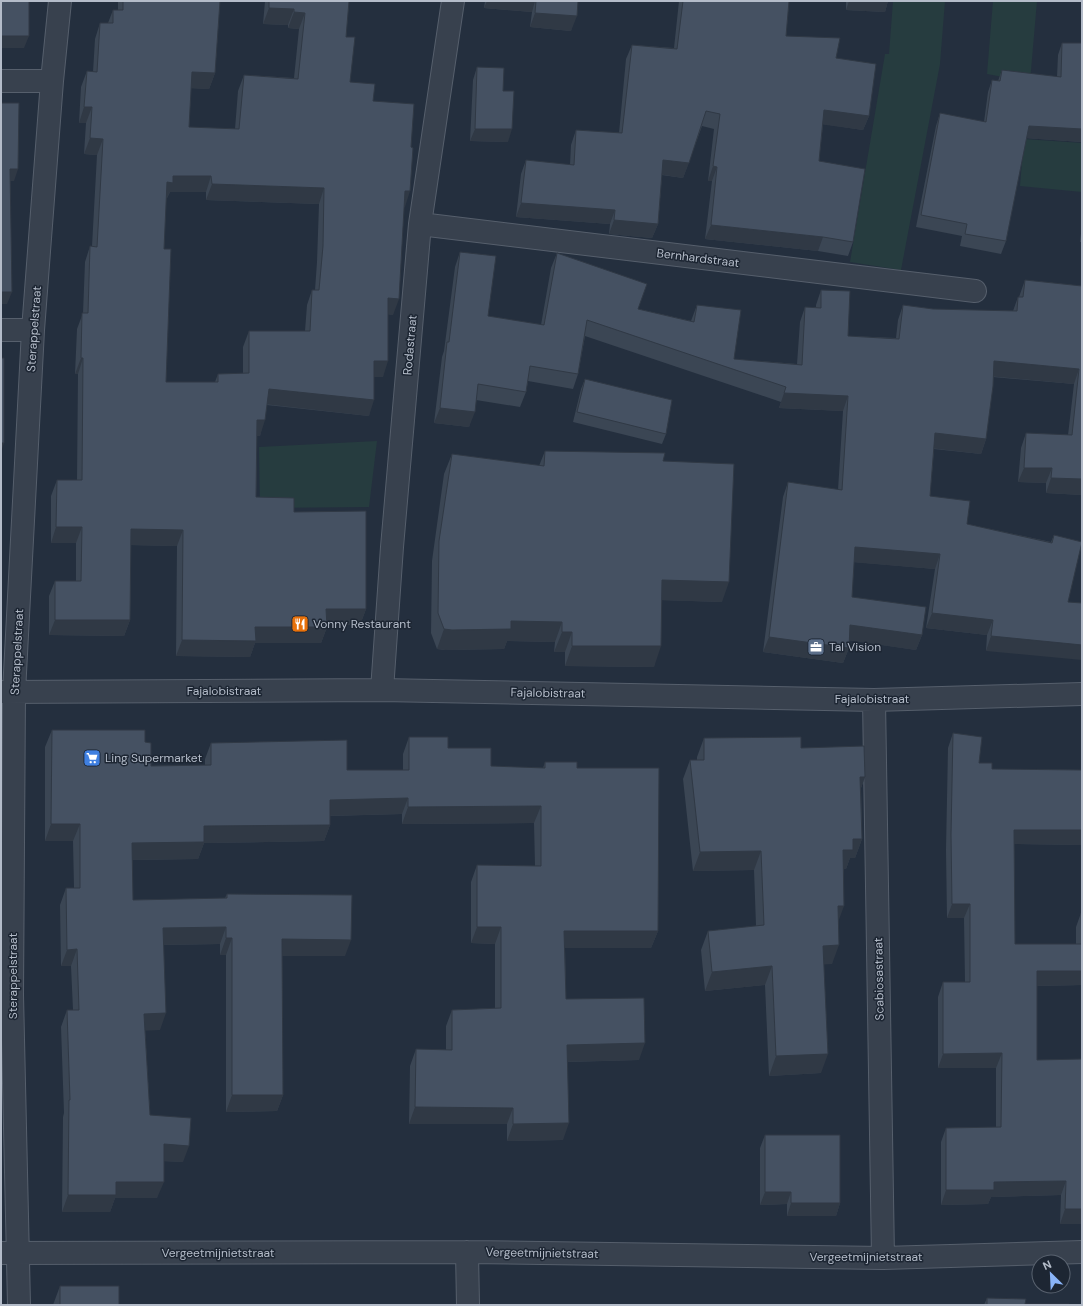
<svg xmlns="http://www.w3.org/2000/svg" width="1083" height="1306" font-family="'DM Sans',sans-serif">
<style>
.green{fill:#263c3f}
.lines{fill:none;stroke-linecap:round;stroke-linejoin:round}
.minor-casing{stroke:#565f6c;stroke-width:24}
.minor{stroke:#38414e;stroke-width:22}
.wall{fill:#3b4654;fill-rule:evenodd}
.shaded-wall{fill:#303945}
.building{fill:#455162;stroke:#303945;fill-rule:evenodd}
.labels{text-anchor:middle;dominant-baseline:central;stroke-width:3;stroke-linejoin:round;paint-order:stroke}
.street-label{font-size:12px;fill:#b4bcc9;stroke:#1d2633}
.poi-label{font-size:12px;fill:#b4bcc9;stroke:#1d2633;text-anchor:start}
</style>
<rect width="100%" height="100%" fill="#242f3e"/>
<path class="green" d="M893,1h52l-5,63 -39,206 -51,-8 35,-208h4z
M993,1h44l-7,81 -43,-8z
M1024,139l58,4v49l-62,-6z
M377,441l-8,66 -109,1 -1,-61z"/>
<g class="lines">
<g class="minor-casing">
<path id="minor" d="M1,81h51
M420,224l555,67
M1,330h32
M382,690l10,-143 28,-323 33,-223
M1,692l381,-2 492,10 208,-6
M874,700l9,558
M467,1252l1,53
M1,1253l466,-1 416,6 199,-6
M19,1305l-7,-310 2,-303 19,-362 19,-249 8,-80"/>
</g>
<use href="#minor" class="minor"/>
</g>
<path class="wall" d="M118,1h102l-5,72 -6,16 -18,-1 -2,39 46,2 3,-38 6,-16 50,3 5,-49 -11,-1v-3l-25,-1 2,-23h84l-3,36 4,45 23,19 32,106h-1l-11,108 -5,-1 -5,63h-9l-5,39 -102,-11 -7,31h-3l-1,61 38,15 72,97 -6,16h-34l1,2 -6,16h-66l-5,14 -74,-1 1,-110 -46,-1 -1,75 -6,16 -75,-1v-39l6,-15h21v-38h-25v-47l6,-16h20l1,-106h-3l2,-45 6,-16 2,-51 5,-16h2l5,-91 -13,-1 2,-31h-7l2,-36 6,-16 6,1 2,-33 5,-16h8l5,-13h5zM170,192h36v8l113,4 -2,58 -2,28h-3l-5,15 -2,26h-56l-6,16v27h-25l-3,8h-49l-2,-133 2,-51h1z
M485,1h93l-7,30 -41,-4 2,-15 -48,-4z
M679,1h110l-3,35 50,22 33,58 -6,14 -40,-6 -4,37 34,81 -5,14 -30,-5 -113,-12 7,-58h-4l6,-52 -12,-3 -19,52 -21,-3 -4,49 -6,14 -43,-4 1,-10 -94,-7 5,-43 5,-14 44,5 1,-20 5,-15 43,3 7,-74 6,-14 42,3z
M846,1h42l-3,11 -39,-2z
M1062,43h20v99l-56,-4 -20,103 -5,13 -41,-8 2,-10 -46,-9 20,-101 4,-13 44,9 4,-30 4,-12 6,1 4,-11 55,7 1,-22z
M477,67l26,24 5,51 -38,-1 3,-61z
M1082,225v17h-2z
M460,252l28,64 53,9 10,-57 6,-15 81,56 53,12 6,-16 37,54 63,5 3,-42 5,-15h11v-2l5,-15 27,46 48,2 2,-18 5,-15 30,4 80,2 5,-14h1l6,-17 57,6v209l-36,-2v-10l-28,-1 3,-34 5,-15 42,2 6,-51 -81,-7 -7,62 -5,15 -47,-5 -4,47 37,28 84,18 3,-7 28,7 -96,109 1,-16 -61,-7 9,-59 -81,-7 -2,35 70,38 -6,15 -67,-10v8l-6,15 -80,-11 20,-155 5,-15 50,8 5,-79 -64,-3 2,-6 -196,-66 -7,38 -5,15 -45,-8 -2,11 -6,15 -44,-7 -7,27 -35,-4 8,-66 2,-6 11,-84z
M585,379l81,55 -4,10 -89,-22 8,-33z
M545,451l118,10 59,141 -60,-2 -8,67 -89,-1v-14h-11l1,-10 -48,-1 -3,8 -59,1 -8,-1 -6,-16 1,-72 12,-87 8,-20 87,12z
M52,730l93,12 6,24 54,-1v-6l6,-16 136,27h56v-16l6,-17 39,11 43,18 52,2 2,-6 32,6 81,163 -7,17h-86l1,51 73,61 -71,2 -5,78 -56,1v-17h-98l1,-58 6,-17 30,1v-24l6,-16 43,-2v-64l-24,-1v-61l6,-17 58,1 -1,-43 -132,1v-10l-72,2v9l-6,16 -120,2 -6,16 -66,1 1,40 92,-2 2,-4 118,62h-63l1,139 -6,16 -51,1v-157h-6v-11l-56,1 -4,85h-15l5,85 33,47 -19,-1 -7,37h-42l-5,14h-48l1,-95 1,-4 -3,-86 6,-17h6l-2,-44h-10l-1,-61 6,-17h8l-1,-47h-28v-94z
M953,733l26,30 13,6 90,1v75l-68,-1 1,100h61v-17l5,-14 1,72 -45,1v74l45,164h-22l1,-29 -70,2 -3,7 -47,1v-63l5,-14 50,-1v-59h-58v-71l5,-15h22l-1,-64h-17l-1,-68 2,-102z
M704,738l97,10 64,29 -4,11 1,51 -7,19h-5l-4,11h-2l-6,53 -6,42h-8l-3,109 -52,3 -4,-91 -60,6 -4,-41 7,-19 48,-5 -2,-56 -61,1 -10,-92 7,-19h7v-3z
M765,1135l75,68 -4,13h-49v-12l-27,1v-57z
M60,1286l59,19h-66z
M987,1298l38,6 44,1h-85z"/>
<path class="shaded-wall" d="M487,1h48l-3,11 -48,-4z
M849,1h39l-3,11 -39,-2z
M269,8l25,1 -6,16 -25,-1z
M294,12l11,1 -6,16 -11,-1z
M535,13l42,3 -6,15 -41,-4z
M1,36h28l-5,12h-23z
M192,72l23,1 -6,16 -23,-1z
M84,107h8l-6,16h-7z
M824,110l45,6 -6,14 -44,-6z
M1029,126l53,3v13l-58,-4z
M475,129h37l-4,13 -38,-1z
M90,138l13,1 -6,16 -13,-1z
M663,160l26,3 -6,15 -25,-4z
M713,166l4,1 -5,14h-4z
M10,169h8l-4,12h-8z
M173,176h38l-5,16h-36l-3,6h-6l6,-16z
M212,184l112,4 -5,16 -113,-4z
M405,191h5l-5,16h-6z
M521,203l94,7 -5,14 -94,-7z
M614,220l44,4 -6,14 -43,-4z
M711,225l112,12 -5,14 -113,-12z
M1,292h11l-5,12h-6z
M388,298l11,1 -6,16 -10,-1z
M81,358h2l-5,16h-3z
M374,361h14l-5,16h-15z
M994,361l85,8 -5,15 -86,-8z
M269,389l105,11 -5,16 -105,-12z
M784,393l64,3 -5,15 -64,-3z
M440,408l35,4 -6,15 -35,-4z
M257,420h8l-5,16h-9z
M935,433l51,6 -5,15 -51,-6z
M1,443h3l-3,9z
M1024,468h28l-6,15 -28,-1z
M1051,478l31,1v16l-36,-2z
M56,527h26l-6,16h-25z
M131,529l52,1 -6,16 -52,-1z
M855,547l85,7 -5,15 -85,-7z
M662,580l67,2 -7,20 -67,-2z
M326,609h40l-6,16h-39z
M932,613l61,7 -6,15 -61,-7z
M55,620h75l-6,16 -75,-1z
M511,621l51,1 -7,20 -48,-1 -3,8 -59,1 -8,-1 7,-20z
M850,625l72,10 -6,15 -71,-10z
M255,627h72l-6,16h-66l-5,14 -74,-1 6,-16z
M562,632h10l-7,20h-11z
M991,636l91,9v15l-96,-9z
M769,637l80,11 -6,15 -80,-11z
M572,646h89l-7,21 -89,-1z
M860,777h5l-7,19z
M408,798l-6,16 -78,2 6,-16z
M541,806l-7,17 -132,1 6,-17z
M51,824h29l-7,17h-28z
M330,825l-6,16 -120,2 -6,16 -72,1 6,-17 72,-17z
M1014,830h68v15l-73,-1z
M853,839h9l-7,19h-5l-4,11 -10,1 7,-20z
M761,851l-7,19 -61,1 7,-19z
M952,904h18l-6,14h-17z
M838,906h6l-7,19z
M226,927l-6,17 -63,1 6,-17z
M477,927h24l-6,17 -24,-1z
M564,931h94l-7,17h-93z
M226,938h6l-6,17h-6z
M282,939l69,1 -6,16h-69z
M839,945l-7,19 -16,1 7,-19z
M77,949l-6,17h-10l6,-16z
M772,966l-7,19 -60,6 7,-19z
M1037,971h45v14l-50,1z
M166,1013l-6,17 -22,1 6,-17z
M645,1043l-6,17 -78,2 6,-17z
M1002,1053l-6,15h-58l5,-14z
M828,1054l-7,19 -52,3 7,-20z
M232,1095h51l-6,16 -51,1z
M415,1107l98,1 -6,16h-98z
M569,1123l-6,17 -56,1 6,-17z
M164,1144l25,2 -6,16 -25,-1z
M1066,1181l-5,14 -70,2 -3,7 -47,1 5,-15 48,-8z
M116,1182h48l-7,16h-42l-5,14h-48l6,-17z
M765,1192h26l-4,12 -27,1z
M791,1203h49l-4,13h-49z
M1065,1209h17v15h-22z"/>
<path class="building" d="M1,1h28v35h-28z
M123,1h97l-5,72 -23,-1 -3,55 50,2 5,-54 54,4 7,-66 -11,-1v-3l-25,-1v-7h80l-3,36h9l-5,45 25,2 -2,17 41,3 -3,43 2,1 -3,43h-5l-6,108 -11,-1v63h-14v39l-105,-11 -4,31h-8l-1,77 38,1v14l72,-1v98h-40l1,18h-72l1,14 -74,-1 1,-110 -52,-1 -1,91h-75v-39h26l1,-54h-26l1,-47h25l1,-122h-2l1,-45h6l2,-67 7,1 6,-108 -13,-1 2,-31h-8l3,-36 10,1 3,-49h13v-13h10zM173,176h38l1,8 112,4 -1,58 -4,44h-7l-2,41h-61v42l-31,1v8h-52l5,-133h-7l3,-67 6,1z
M536,1h42l-1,15 -42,-3z
M683,1h106l-3,35 54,2 -4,20 40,6 -7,52 -45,-6 -5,51 46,8 -12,73 -30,-5 -112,-12 6,-58 -4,-1 7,-52 -14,-3 -17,52 -26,-3 -5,64 -44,-4 1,-10 -94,-7 5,-43 48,5 2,-35 46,3 10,-88 45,4z
M1062,43h20v86l-53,-3 -23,115 -41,-7 2,-10 -46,-9 19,-102 46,9 6,-42 8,1 2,-11 59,7z
M477,67l27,1 -1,23h11l-2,38h-37z
M1,103h18l-1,66h-8l2,123h-11z
M460,252l36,4 -8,60 56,9 13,-72 90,31 -9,25 56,13 3,-17 44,5 -7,49 68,6 3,-58 16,1v-18l29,1 -2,45 51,3 4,-34 30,4 84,2 1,-14h5l2,-17 57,6v193l-31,-1 1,-10h-28l2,-35 46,2 7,-66 -85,-8 -1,25 -7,53 -51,-6 -5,63 40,5 -3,23 85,19 2,-8 28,7 -14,60 14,1v42l-91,-9 2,-16 -61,-7 8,-59 -85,-7 -3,50 74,10 -4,28 -72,-10 -1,23 -80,-11 19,-155 54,8 6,-94 -64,-3 2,-6 -199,-67 -9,54 -48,-8 -4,26 -48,-8 -3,28 -35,-4 7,-66h2z
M1,358h3v85h-3z
M585,379l87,21 -6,34 -89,-22z
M545,451l120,2 -2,8 71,3 -5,118 -67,-2 -1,66h-89v-14h-10v-10l-51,-1v8l-59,1 -8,-1 -6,-16 1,-72 13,-87 92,12z
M52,730h93v12l6,1v23l60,-1v-22l136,-3v30h62v-33h39v11h43v18l54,2v-6h32v6h82l-1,163h-94l2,68 78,-1 1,45 -78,2 2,78 -56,1v-16l-98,-1 1,-58 36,1v-40l49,-2v-81h-24v-62l64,1v-60l-133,1v-9l-78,2v25l-126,1v16l-72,1 1,57 94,-2v-4l125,1 -1,45 -69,-1 1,156h-51v-157h-6v-11l-63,1 3,85 -22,1 6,101 41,3 -2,28 -25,-2v38h-48v13h-48l1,-95h1l-3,-90h12l-2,-61 -10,1 -1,-62h14v-64h-29z
M953,733l29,4 -3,26h13v6l90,1v60h-68l1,114h67l-1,-31h1v58h-45v89l45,-1v150h-17l1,-28 -72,1v8h-48v-62l55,-1 1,-74 -59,1v-72h27v-78h-18l-1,-69z
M801,737v11l63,-2 1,31h-5l2,62h-9v11h-10l1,56h-6l1,39 -16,1 5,108 -52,2 -4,-90 -60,6 -4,-41 56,-6 -3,-74 -61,1 -10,-92h14v-22z
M765,1135h75v68h-49v-11h-26z
M60,1286h59v19h-59z
M987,1298l39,1 -1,5h44v1h-82z"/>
<defs>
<g id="restaurant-square" transform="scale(0.9)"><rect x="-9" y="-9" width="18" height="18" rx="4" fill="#e8710a" stroke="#1d2633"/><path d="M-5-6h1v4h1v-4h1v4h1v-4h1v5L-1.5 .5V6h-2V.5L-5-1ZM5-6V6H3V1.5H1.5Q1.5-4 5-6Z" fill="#fff"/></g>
<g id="office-square" transform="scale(0.9)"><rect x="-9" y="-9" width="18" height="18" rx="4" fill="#5c6f8a" stroke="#1d2633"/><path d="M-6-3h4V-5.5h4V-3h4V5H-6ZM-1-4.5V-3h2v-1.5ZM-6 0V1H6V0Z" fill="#fff"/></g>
<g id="supermarket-square" transform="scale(0.9)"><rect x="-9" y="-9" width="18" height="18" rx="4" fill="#3f7fe0" stroke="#1d2633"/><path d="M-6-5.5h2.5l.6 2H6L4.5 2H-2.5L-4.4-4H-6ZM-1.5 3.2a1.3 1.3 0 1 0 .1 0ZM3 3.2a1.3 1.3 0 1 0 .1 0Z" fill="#fff"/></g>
</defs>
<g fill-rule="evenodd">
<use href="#restaurant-square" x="300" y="624"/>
<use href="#office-square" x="816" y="647"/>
<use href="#supermarket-square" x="92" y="758"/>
</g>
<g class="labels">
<g class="street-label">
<text transform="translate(698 258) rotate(7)">Bernhardstraat</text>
<text transform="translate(34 329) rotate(-86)">Sterappelstraat</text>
<text transform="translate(410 345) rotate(-85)">Rodastraat</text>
<text transform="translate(17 652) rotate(-87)">Sterappelstraat</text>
<text x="224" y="691">Fajalobistraat</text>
<text transform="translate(548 693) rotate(1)">Fajalobistraat</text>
<text x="872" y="699">Fajalobistraat</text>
<text transform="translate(13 976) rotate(-90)">Sterappelstraat</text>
<text transform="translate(879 979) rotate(-91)">Scabiosastraat</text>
<text x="218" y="1253">Vergeetmijnietstraat</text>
<text transform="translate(542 1253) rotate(1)">Vergeetmijnietstraat</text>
<text x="866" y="1257">Vergeetmijnietstraat</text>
</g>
<g class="poi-label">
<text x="313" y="624">Vonny Restaurant</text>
<text x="829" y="647">Tal Vision</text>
<text x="105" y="758">Ling Supermarket</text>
</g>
</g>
<rect width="1083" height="1306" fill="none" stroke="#b4bcc9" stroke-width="4"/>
<g transform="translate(1051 1274) rotate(336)"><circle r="19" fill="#1d2633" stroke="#59626f"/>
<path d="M0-3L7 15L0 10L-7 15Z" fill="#8ab4f8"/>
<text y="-6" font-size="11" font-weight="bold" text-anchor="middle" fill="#b4bcc9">N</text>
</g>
</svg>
